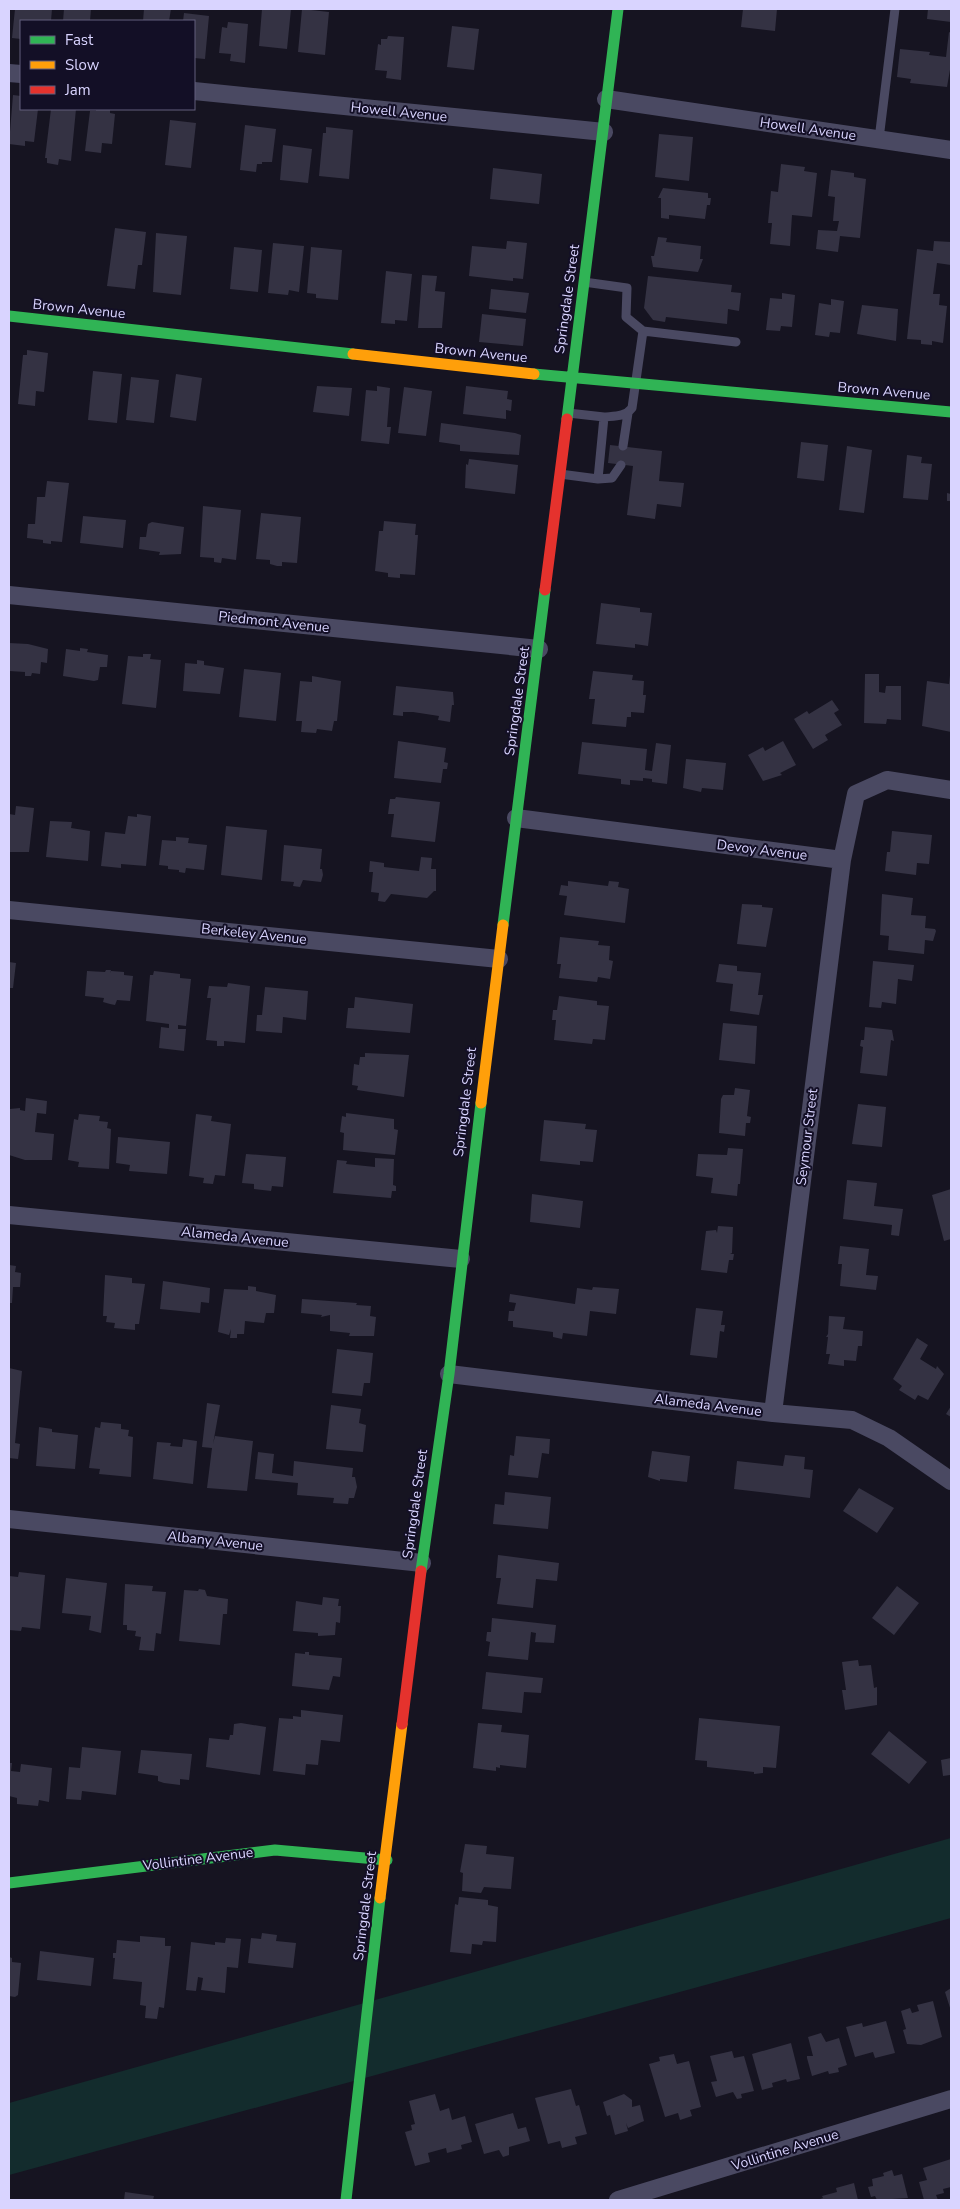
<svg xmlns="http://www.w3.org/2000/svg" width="960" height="2209" font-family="'Nunito Sans',sans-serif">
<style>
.green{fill:#132c2d}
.building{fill:#343243}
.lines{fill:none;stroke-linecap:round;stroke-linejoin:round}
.lane{stroke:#4a4962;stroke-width:9}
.street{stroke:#4a4962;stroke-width:18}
.fast{stroke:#30b455;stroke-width:11}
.slow{stroke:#ff9f0a;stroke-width:11}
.jam{stroke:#e5322d;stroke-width:11}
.labels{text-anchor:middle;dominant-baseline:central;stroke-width:4;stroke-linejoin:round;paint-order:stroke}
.street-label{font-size:14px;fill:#d9d4ff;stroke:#130f26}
</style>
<rect width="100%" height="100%" fill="#161421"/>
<path class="green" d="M951,1838v80l-942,257v-72z"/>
<path class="building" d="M15,9h37l-1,12h-30v18l-9,-1z
M64,9h27l-1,12h-27z
M144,9h27l-2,12h-26z
M262,9h29l-4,40 -28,-3z
M302,9l27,3 -4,43 -27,-3z
M743,9h34l-2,22 -34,-4z
M928,9h23v13l-24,-3z
M184,13l25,3 -4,43 -11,-1v-37h-11z
M228,22l20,2 -3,39 -15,-2 1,-7 -12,-1 3,-26 5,1z
M452,26l27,3 -5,41 -27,-3z
M949,32l2,1v31l-4,23 -37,-4 1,-4 -14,-2 3,-28 30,3 -1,3 17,2z
M388,36l16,1 -3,43 -15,-2 1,-7 -12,-1 3,-26 3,1v-6h6z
M13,95l8,1v13h17l-4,33 -9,-1v5l-16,-2z
M51,109h25l-5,52 -12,-2 -1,6 -11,-2v-5h-2z
M96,109h14v4l5,1 -3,30 -10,-1 -1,10 -16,-2 5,-40h6z
M170,120l26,3 -5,45 -26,-3z
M245,125l31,4 -4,33h-10v2h-5l-1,8 -16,-2z
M326,127l27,3 -4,49 -30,-3 4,-43h3z
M659,134l34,3 -4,44 -34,-4z
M283,145l29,4 -4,34 -28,-3z
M781,164l24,3 -1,4 13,2 -5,44 -20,-2 -2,31 -20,-2 2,-21h-4l3,-32 7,1z
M493,168l49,6 -3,30 -49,-5z
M831,170l23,3v4l12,2 -6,59 -20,-2 -2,16 -22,-3 2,-19 19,1 2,-10h-6l2,-24 -7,-1z
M663,188l45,5v5h3l-1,7h-3l-2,14 -36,-4v4l-8,-1v-20h-3z
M115,228l31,4 -4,33h-4l-3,24 -28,-3z
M156,233l31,3 -6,59 -28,-3z
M658,237l9,1 -1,4 35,4 -1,13h3l-5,13 -45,-5 -2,-11h3z
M507,241l20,2 -4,36 -10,-1v3l-44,-5 3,-30 34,3z
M934,241l17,1v23l-14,-2 -4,31h7l-1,11 8,1 -4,37 -11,-2v4l-11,-1v-4l-14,-1 10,-90 16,2z
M273,243l31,3 -5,46 -10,-2 -1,5 -20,-2z
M234,247l28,3 -4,42 -28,-3z
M311,247l31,3 -4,50 -22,-2v-4l-9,-1z
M386,271l26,3 -5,47 -12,-1v4l-14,-1z
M422,275l15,1 -2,15 10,1 -3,36h-24z
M648,276l84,9 -1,7 10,1 -2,18 -11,-2 -1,15 -61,-7 -1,5 -12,-2 -9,-12z
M491,289l38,4 -3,20 -37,-4z
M782,293l13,2 -3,32 -11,-1 -1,5 -14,-1 4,-32 12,1z
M831,299l13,2 -4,32 -10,-1 -1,5 -14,-2 4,-32 12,2z
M862,305l36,4 -2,32 -39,-7z
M482,314l44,5 -3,27 -44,-4z
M27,350l21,3 -4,39 -8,-1 -1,15 -17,-2 5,-49h4z
M93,371l29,3 -5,49 -29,-3z
M176,374l26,4 -6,43 -26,-4z
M131,377l28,3 -5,43 -28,-3z
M317,386l35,2 -3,28 -36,-4z
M377,386l13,2 -3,39h4l-2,17 -28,-3 5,-51 11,1z
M466,386l42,5 -1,8 5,1 -1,11 -5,-1v9l-43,-5z
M404,387l28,4 -6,45 -28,-3z
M441,423l74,10 6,2 -2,20 -59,-4v-6l-21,-3z
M801,442l27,3 -4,36 -27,-3z
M610,445l52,6 -3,30 25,2 -3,24 -24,-3 -2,15 -28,-4 6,-49 -25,-3z
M847,446l25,4 -8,63 -25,-3z
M907,455l15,2 -1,6 11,1 -4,36 -25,-2z
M469,459l49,6 -3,29 -50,-6 1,-24 2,1z
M47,481l22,2 -7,59 -11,-1v3l-8,-1v-3l-16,-2 1,-14h7l2,-27h8z
M947,493l4,1v7h-4z
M203,506l38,4 -5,50 -14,-2 -1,5 -7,-1v-4l-14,-1z
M261,513l40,4 -4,46 -15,-1v4h-5l-7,-2v-4l-14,-1z
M83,516l43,4 -3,28 -43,-5z
M384,521l32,3 -1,11h3l-3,40 -15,-1v4l-12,-1v-4l-13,-2 4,-40h4z
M152,522l32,5 -3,27 -22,1 1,-3 -21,-3 1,-12h6l2,-13z
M601,603l39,5v4l12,1 -4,33 -13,-2v4l-39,-4z
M9,643l19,1 20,5 -1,14 -6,-1 -1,12 -8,-1 -1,3h-6v-4l-16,-1z
M80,648l8,1 -1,3 21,3 -1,12h-7l-2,13 -4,1 -31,-5 3,-27 14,2z
M143,654h8l-1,5 11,1 -5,48 -34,-4 6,-48 15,1z
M197,660l7,1v4l20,3 -4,26 -37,-3 2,-28 12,1z
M244,669l37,4 -5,48 -37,-4z
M593,671l40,4 -1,5 12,1 -1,14h3l-2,18 -13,-1v5h-4l-1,10 -34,-3 3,-25h-6z
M865,674h14v18l6,1 1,-7h15v34l-14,-1 -1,5 -22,-1z
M950,675l1,57 -29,-6 5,-45 22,3z
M312,676l29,5 -4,40h-3l-2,10 -15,-2 -1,4 -15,-1 1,-11h-6l4,-40 12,1z
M396,686l57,6 1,13h-2l-2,17 -12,-2 1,-4 -26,-4h-10v4l-10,-1z
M832,700l7,10 -5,3 8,12 -17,10 3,5 -15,9 -19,-30 13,-8 2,3z
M398,741l48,7 -2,14 4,1 -1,6h-4l-2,14 -47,-5z
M783,741l13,24 -16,8 2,2 -19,6 -15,-26 15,-8 2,4z
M582,742l65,7 -2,21 7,1 4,-28 15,2 -4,39 -15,-2v-3l-9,-1v3l-13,-1v5l-9,-1v-5l-43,-5z
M686,759l40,4 -3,27 -21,-2 -1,4 -18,-4z
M396,797l44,5 -5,40 -44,-5 3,-23h-6l2,-15h5z
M16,806l18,2 -5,44h-20v-38l6,1z
M137,814l14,2 -5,50 -25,-2v4l-20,-2 4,-34 20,2 3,-18 9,1z
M50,821l22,1 -1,6 19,3 -2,30 -42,-4z
M226,826l41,4 -5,50 -41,-5z
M892,831l40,4 -3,29 -12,-1 -1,12 -31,-4 2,-19h3z
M176,837l13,1 -1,5 19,2 -3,25 -18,-2 -1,5 -6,-1v-2l-11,-1v-3l-9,-1 3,-25 14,1z
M284,845l38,4 -2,20h2l1,6 -2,7 -18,-2 -3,7 -7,-1 1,-4 -13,-1z
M421,857l11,1 -1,11h5v22h-2l-7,7 -36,-4 -6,8 -7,-1 1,-8 -8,-1 2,-20h-4l1,-11 14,2v4l35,4z
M568,881l40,5 1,-5 10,1 -1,5 11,2 -4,34 -61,-8 3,-19 -8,-1 2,-10 7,1z
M882,894l31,4 -2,17 15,1 -1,12 10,1 1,2 -3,10 -8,-1 -1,14 -36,-4 1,-14 -9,-1z
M742,904l20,1v2l11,1 -7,39 -29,-3z
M560,937l39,4 -1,4 12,1 -1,14 4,1 -3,18 -12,-2 -1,5 -38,-4 2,-14h-4z
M873,961l41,4 -2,16 -14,-2 -2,25 -14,-2 -1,6 -12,-1z
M9,962l7,1 -3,25h-4z
M719,964l18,2v5l24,2 -3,22h5l-4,20 -29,-4 3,-27 -17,-2z
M106,970h5l-1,3 1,-2 13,1v3l9,1 -3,25 -13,-1 -2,5 -5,-1 -7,-2 1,-4 -19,-2 2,-25 18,1z
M154,971l26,3v4l11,1 -5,47 -8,-1v4h8l-2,22 -25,-3 2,-21 8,1v-4l-23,-3 4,-46h3z
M228,983l22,3 -5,57 -21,-2v5h-7v-5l-11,-1 5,-42h-4l2,-12 18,1z
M265,987l43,4 -2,29 -23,-3 -1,16 -26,-2 1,-16h5z
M559,996l38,5v4l12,1 -4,34 -12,-1 -1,5 -38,-4 2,-20h-4l1,-10h4z
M355,997l58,7 -3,29 -64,-5 2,-20h6z
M723,1023l34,3 -2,38 -36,-4z
M865,1027l27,3 2,11 -3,-1 -4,36 -27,-3 3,-26 -3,-1 1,-6h3z
M365,1053l44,2 -5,42 -47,-7 1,-4 -6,-1 2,-21 5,1 1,-8h5z
M735,1088l15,2 -3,26 4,1 -1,6h-4l-1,13 -26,-3 2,-34 2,-4h11z
M26,1098l21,3 -1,13 -9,-1 -2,19 19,2 -2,26h-27l-16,-5 1,-46 10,-1v2l5,1z
M858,1104l28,3 -4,40 -30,-3z
M346,1113l48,6v10l4,1 -3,25 -52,-5 1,-17 -4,-1 2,-16 4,1z
M79,1114l21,2 -1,5 9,1 -1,6 4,1 -2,40 -31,-2 1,-5 -11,-2 6,-41 4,1z
M196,1114l16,2 -1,5 20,3 -6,52 -10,-1 -2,9 -10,-1 1,-5 -15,-2z
M544,1120l42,4 -1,5 12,1 -4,32 -13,-1v4l-40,-4z
M118,1137l52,5 -3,32 -38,-3 1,-6 -14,-2z
M728,1148l15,1 -3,35h-2l-1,12 -26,-3 2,-15 -17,-2 2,-22 29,1z
M246,1154l40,3 -3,30 -11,-1 -1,5 -17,-2v-5l-12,-1z
M375,1158l19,1 -1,26 3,1v5h-4l-1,7 -58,-5 4,-33 10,1 -1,3 29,3z
M847,1180l30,3 -3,23 29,3 -4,27 -8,-1 1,-10 -49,-6z
M951,1189v50l-7,2 -12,-46z
M532,1194l51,7 -3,27 -50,-6z
M718,1226l15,1 -1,26 -2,1h4l-1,6h-4l-2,13 -26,-3 5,-39 10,-1 1,3z
M840,1246l29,3 -3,26 12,1 -2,14 -36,-4 2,-22h-4z
M9,1265l7,1 -1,6 6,1 -1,14h-7l-1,16h-3z
M105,1275l27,3v5l13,1 -6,40h-4v6l-21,-2 1,-5 -9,-1 1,-6h-4z
M163,1281l47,7 -1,15 -8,-1 -1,11 -40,-4z
M248,1286l8,1v4l20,4 -2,18h-8l-2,10 -19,-2 -1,13h-7v4h-7l1,-9 -2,6 -11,-3 6,-43 24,1z
M593,1287l26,2 -3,25 -26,-3 -3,25 -24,-3 -1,6 -9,-2v-5l-40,-5v-6h-5l1,-10h5l2,-8 -7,-1 1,-8 65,10 2,-16 15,2z
M302,1299l55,4 -1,2 15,1 -1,10 6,1 -2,19h-25l1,-3 -20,-2v-16l-9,2 1,-2 -21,-2z
M696,1308l27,3 -2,14h4l-1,7 -4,-1 -3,27 -27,-3z
M829,1316l16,1 -2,12 20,2 -1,15h-4l-2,15 -12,-1v6l-16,-2 2,-10h-4l2,-17h-2l2,-3z
M917,1338l11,7 -8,14 16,10 1,-3 7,8 -16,26 -10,-5 -3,5 -16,-10 3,-4 -9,-7z
M337,1349l36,4 -3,30h-6l-2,13 -30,-3z
M9,1368l13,3 -7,72 5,1 -2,15 -9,-1z
M207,1403l13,2 -7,39 2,-8 38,5 -6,50 -40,-3 5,-40 -10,-1z
M331,1405l30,4 -2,14 7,2 -3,27 -37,-3z
M951,1406v11l-5,-3z
M101,1422l20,2v5l8,1 -1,6 5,1 -2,40 -32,-3 1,-5 -11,-1 6,-41 5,1z
M39,1427l13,2v3l26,3 -3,34 -39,-3z
M516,1436l34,3 -1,15 -7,-1 -4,25 -30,-3 2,-20 4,1z
M183,1439l14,2 -4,43 -40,-5 4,-37 14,1 -1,3 12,1z
M652,1451l38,5 -3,26 -27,-3v2l-12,-4z
M258,1452l16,2 -2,19 21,3 1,-15 59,7 -1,9h3l2,10 -3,11h-5l-1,6 -15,-1 1,-5 -37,-3 1,-12 -43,-4z
M785,1455l20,2 -1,12 9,1 -3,28 -76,-9 3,-28 46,5z
M859,1488l35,20 -17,25 -34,-22z
M505,1492l46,5 -3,32 -55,-5 2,-20 9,1z
M498,1555l61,8 -2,18 -21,-2 -3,29 -36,-4 4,-26h-5z
M19,1572l26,3 -5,54 -18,-2 -1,4 -12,-1v-54l9,1z
M66,1578l41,5 -6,50 -12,-3 2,-14 -29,-3z
M125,1584l28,2 -1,5 14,1 -5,42 -5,-1 -2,18 -15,-1 2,-13 -6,-1 1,-5 -9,-1v-5h-4z
M897,1586l22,17 -25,32 -22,-17z
M199,1589l6,1 2,6 21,3 -1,15h-4l-3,31 -41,-4 5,-51 14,1z
M323,1597l16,2 -1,7h3l-1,17 -4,-1 -1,13 -17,1v-3l-25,-2 3,-30 26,4z
M492,1618l64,7 -2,18 -19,-1 1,-9 -5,-1 -3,28 -40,-4 2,-14 -4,-1 1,-9h4z
M305,1652h4v3l33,3 -2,19 -7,-1 -4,14 -37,-4 3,-33 10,1z
M858,1660l1,6 12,-1 3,23 3,-1v18l-32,5 -3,-20h4l-4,-28z
M486,1672l57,6 -2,15 -17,-1 -2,21 -40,-4z
M301,1710l42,5 -3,27 -19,-2 -3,25 -12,-1 -1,11 -32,-4 6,-53 14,1v-3l8,1z
M699,1718l81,8 -4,42 -13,-1v6l-9,1v-2l-47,-5v-6l-12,-1z
M241,1723l25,4 -6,48 -54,-8 3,-29 20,2 1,-5h3l1,-11z
M478,1723l24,2 -1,7 28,3 -3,33 -26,-3v3l-4,-1v4l-23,-3z
M889,1731l38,31 -18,22 -38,-30z
M82,1747l39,4 -5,44 -34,-4 -1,9 -15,-1 3,-32 11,1z
M141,1750l51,4 -3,26 -9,-1v6l-16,-2 -6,-2v-5l-20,-3z
M951,1758v21h-1v-4l-7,1 -2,-16z
M9,1763h3l-1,8 9,1 1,-8 31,4 -3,34 -10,-2 -1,6 -21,-2v-6l-8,-2z
M465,1844l22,2 -1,8 28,3 -3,32 -27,-2 -3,6 -19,-2 1,-18 -3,-1z
M459,1897l29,3v5l10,2 -2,35 -13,-1 -1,4 -10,-1 -1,10 -21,-2 5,-48 3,1z
M262,1933l15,2 -1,6 20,2 -3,25 -45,-5 3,-25 10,1z
M140,1936l25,2v8h6l-7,62 -5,-1 -2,12 -12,-1 1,-12 -6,-1 2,-23 -29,-3 2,-21h-2v-5h3l1,-13 23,2z
M226,1938l15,1 -3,29 -11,-1 -2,26 -24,-3 2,-12 -5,-1 -2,14 -10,-1 5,-48 24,3v-3l10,1z
M40,1951l54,7 -3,28 -54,-6z
M9,1957l3,1v4l9,1 -3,32 -3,2 -6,-1z
M951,1988v23l-6,-19z
M933,2001l9,36 -21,8 -14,-1 -4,-14 3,-1 -5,-18 9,-3 2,5 7,-2 -2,-6z
M886,2021l9,32 -20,5 -2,-6 -18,5 -9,-30 16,-4 1,4z
M821,2033l5,9 13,-4 8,27 -9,3 1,4 -10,2 -1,-3 -16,5 -5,-18v-2h6l-5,-19z
M791,2043l9,36 -13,3 -1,-3 -14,4 1,4 -11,3 -10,-36z
M732,2051l2,7 10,-2 10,35 -13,3 1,4 -5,1 -4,-7 -17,5 -5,-15 6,-1 -7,-25z
M674,2054l3,10 12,-3 12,46 -11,3 2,6 -12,4 -2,-7 -13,4 -16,-53 11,-3 -1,-4z
M571,2089l5,17 3,-1 8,29 -12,3 2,7 -15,4 -2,-7 -12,3 -13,-46z
M435,2094l5,17 9,-3 3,12 13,-4 7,26 -11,3 1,4 -15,4 -1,-5 -18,5 2,9 -15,4 -10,-34 7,-2 -1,-5 4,-1 -6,-23z
M624,2094l8,6v7l8,-2 4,16 -16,7 -2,-5 2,8 -13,4 -5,-20 -3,1 -4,-14z
M513,2113l5,16 8,-2 4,14 -21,6v8l-6,2 -4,-7 -15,4 -9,-30z
M951,2159v28l-8,2 1,4 -8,2 2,5h-14l-5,-18 8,-2 -4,-12z
M892,2170l2,6 8,-2 6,24 -31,2 -2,-4 -4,1 -3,-10 5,-1 -1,-7 12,-3 -1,-3z
M854,2183l4,17h-41l6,-2 -1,-2 15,-4 -1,-4z
M125,2192l29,4 -1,4h-29z"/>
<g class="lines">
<path class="lane" d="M879,139l16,-130
M584,282l43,6 -1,29 17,14 93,11
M604,417c11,-1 21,0 28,-9l11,-77
M623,446l5,-33
M560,474l38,5 6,-62 -36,-4
M598,479l14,-1 9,-13"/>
<path class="street" d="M9,73l12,1
M194,91l410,41
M606,99l345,51
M9,595l530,54
M516,818l326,42
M9,910l490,49
M9,1215l452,44
M449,1374l324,39 79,7 37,18 62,43
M773,1413l69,-553 14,-66 31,-14 64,10
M9,1519l413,44
M618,2200l333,-101"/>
<path class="fast" d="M9,316l344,38
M534,374l417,38
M567,419l51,-410
M503,925l42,-335
M421,1571l28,-197 32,-271
M9,1883l266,-33 112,10
M346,2200l34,-302"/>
<path class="slow" d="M353,354l181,20
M481,1103l22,-178
M380,1898l22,-174"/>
<path class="jam" d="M545,590l22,-171
M402,1724l19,-153"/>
</g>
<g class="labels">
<g class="street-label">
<text transform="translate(399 112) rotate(6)">Howell Avenue</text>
<text transform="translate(808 129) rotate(8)">Howell Avenue</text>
<text transform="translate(567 299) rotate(-82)">Springdale Street</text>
<text transform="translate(79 309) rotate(6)">Brown Avenue</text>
<text transform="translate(481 353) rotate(6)">Brown Avenue</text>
<text transform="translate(884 391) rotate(5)">Brown Avenue</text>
<text transform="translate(274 622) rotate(6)">Piedmont Avenue</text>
<text transform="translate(517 701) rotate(-82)">Springdale Street</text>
<text transform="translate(762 850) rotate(7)">Devoy Avenue</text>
<text transform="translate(254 934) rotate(6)">Berkeley Avenue</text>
<text transform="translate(465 1102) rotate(-83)">Springdale Street</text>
<text transform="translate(807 1137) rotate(-83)">Seymour Street</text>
<text transform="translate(235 1237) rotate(6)">Alameda Avenue</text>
<text transform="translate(708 1405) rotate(7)">Alameda Avenue</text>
<text transform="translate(415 1504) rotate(-82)">Springdale Street</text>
<text transform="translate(215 1541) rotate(6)">Albany Avenue</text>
<text transform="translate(198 1859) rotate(-7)">Vollintine Avenue</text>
<text transform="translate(365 1906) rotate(-83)">Springdale Street</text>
<text transform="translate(785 2150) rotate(-17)">Vollintine Avenue</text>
</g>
</g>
<rect width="960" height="2209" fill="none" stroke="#d9d4ff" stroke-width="20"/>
<rect x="20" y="20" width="175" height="90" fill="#130f26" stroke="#625e7d"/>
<rect x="30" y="36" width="25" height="8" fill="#30b455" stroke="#625e7d"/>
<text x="65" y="45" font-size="15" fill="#d9d4ff">Fast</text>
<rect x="30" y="61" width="25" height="8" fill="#ff9f0a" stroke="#625e7d"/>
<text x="65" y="70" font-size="15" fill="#d9d4ff">Slow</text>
<rect x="30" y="86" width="25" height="8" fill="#e5322d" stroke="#625e7d"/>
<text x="65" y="95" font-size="15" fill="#d9d4ff">Jam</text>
</svg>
